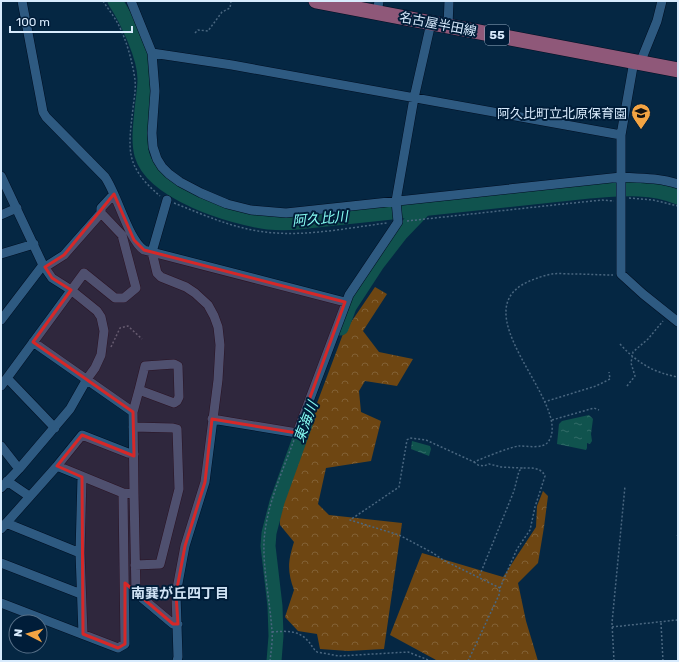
<svg xmlns="http://www.w3.org/2000/svg" width="679" height="662" font-family="Rubik,'Noto Sans JP',sans-serif">
<style>
.forest{fill:url(#forest-crowns)}
.water{fill:url(#water-ripples)}
.lines{fill:none;stroke-linecap:round;stroke-linejoin:round}
.river{stroke:#10534e;stroke-width:15}
.minor-casing{stroke:#000f22;stroke-width:10}
.primary-casing{stroke:#000f22;stroke-width:16}
.path{stroke:#4a6780;stroke-width:1.5;stroke-dasharray:2 2;stroke-linecap:butt}
.minor{stroke:#2e5a81;stroke-width:9}
.primary{stroke:#8f5879;stroke-width:15}
.marked{fill:#d62828;fill-opacity:0.2;stroke:#d62828;stroke-width:3;stroke-linejoin:round}
.labels{text-anchor:middle;dominant-baseline:central;stroke-width:4;stroke-linejoin:round;paint-order:stroke}
.shield{fill:#001d39;stroke:#97adc2;stroke-width:1}
.shield-label{font-size:12px;font-weight:bold;fill:#d8ebfd}
.street-label{font-size:13px;fill:#d8ebfd;stroke:#001d39}
.poi-label{font-size:13px;fill:#d8ebfd;stroke:#001d39;text-anchor:end}
.water-label{font-size:14px;font-style:italic;fill:#85fbf1;stroke:#001d39}
.neighbourhood-label{font-size:14px;font-weight:bold;fill:#d0e3f5;stroke:#001d39}
</style>
<defs>
<pattern id="forest-crowns" width="20" height="18" patternUnits="userSpaceOnUse"><rect width="20" height="18" fill="#6e4612"/><path d="M2 6a3 3 0 1 1 6 0M12 15a3 3 0 1 1 6 0" fill="none" stroke="#826135"/></pattern>
<pattern id="water-ripples" width="26" height="14" patternUnits="userSpaceOnUse"><rect width="26" height="14" fill="#10534e"/><path d="M2 4q2-2 4 0t4 0M15 11q2-2 4 0t4 0" fill="none" stroke="#326c68"/></pattern>
</defs>
<rect width="100%" height="100%" fill="#052743"/>
<path class="forest" d="M375,287l12,7 -24,37 16,21 34,7 -16,27 -32,-5 -6,10 2,21 20,9 -10,40 -45,7 -8,36 11,11 73,8 -18,126 -36,2 -28,-2 -3,-15 -19,-3 -13,-14 9,-27c-7,-19 -6,-29 0,-48l-14,-17 -1,-21 64,-170z
M543,491l5,5 -4,31 -6,36 -20,20 8,38 12,40h-100l-48,-26 32,-82 81,24 33,-50 1,-21z"/>
<path class="water" d="M589,415l4,4 -2,15 1,7 -2,3 -3,-1v5l-1,2 -29,-6 2,-20 3,-3z
M412,441l18,5 1,3 -2,7 -18,-7z"/>
<g class="lines">
<path class="river" d="M115,1c12,18 30,56 30,78 0,10 -2,21 -3,31 -1,13 -4,31 0,45 11,38 89,62 126,67 10,1 20,1 30,0l291,-31c30,-2 60,-6 89,6
M341,328l8,-21 28,-43 24,-31 22,-23
M274,661l2,-25 -1,-30 -7,-60 1,-13 8,-31 31,-86"/>
<g class="minor-casing">
<path id="minor" d="M22,1l21,111 3,5 59,60c13,19 23,62 39,73l201,52
M131,1l21,52 3,38 -3,42 1,14 4,12 5,8 7,7 11,8 21,11 26,11 24,6 35,3 335,-36c19,1 39,1 57,7
M377,13l2,-12
M448,26l1,-25
M152,53l80,12 389,70
M634,61l-13,74v139l22,20 35,28
M640,63l17,-42 5,-20
M1,176l42,89 9,13 19,12 26,21 4,6 3,14 -3,24 -6,13 -8,11 -17,30 -51,60 -18,19
M167,200l-15,52 5,21 4,4 25,10 9,6 13,12 6,11 4,11 2,18 -2,35 -13,102 -20,64 -9,48 2,63 -1,4
M1,215l16,-7
M1,254l33,-10
M45,267l19,-12 37,-42v-5l13,-14
M1,320l42,-55
M33,342l100,70
M1,386l6,-8
M212,419l85,14 52,-138 49,-73 -2,-21 18,-103 17,-75
M133,427l40,1 4,1 2,60 -19,75 -25,1
M55,428l-48,-50 77,-105 31,25h9l12,-10 -14,-53 -21,-22
M1,446l18,23
M57,466l25,-31 46,18 6,1
M82,477l-2,76 3,81
M7,481l22,15
M134,494l2,99 37,31h5
M6,523l74,30
M1,529l56,-63 66,27 11,1 -1,-82 6,-22 35,13 3,-2 2,-4 -1,-31 -4,-2 -29,2 -6,24
M1,563l80,31
M1,603l117,45 7,-4 -2,-151"/>
</g>
<g class="primary-casing">
<path id="primary" d="M316,1l362,69"/>
</g>
<path class="path" d="M103,1c5,8 11,15 15,23 8,14 15,40 17,56 1,9 -1,19 -2,28 -5,43 -8,58 27,88
M195,33l3,-3 10,1 14,-19 8,-4 1,-7
M629,198l24,2 25,6
M174,203c30,12 58,25 91,29 40,5 82,-4 122,-9
M407,221l147,-16 48,-5 12,1
M620,344c16,18 34,29 58,33
M111,347l9,-19 8,-2 14,13
M627,386l8,-10 -4,-13 2,-11 15,-13 15,-18
M544,402l52,-16 14,-7 -1,-7
M552,420l42,-12 5,2
M474,462l4,3 6,1 5,-2 12,3 21,1 -3,3 -5,20 -35,86
M677,535l1,1
M500,588l17,-39 13,-19 5,-23 10,-31c-4,-9 -14,-8 -23,-8
M661,623l2,38
M612,627l65,-7 1,-2
M272,632c13,-1 25,-2 34,7 5,4 6,9 11,13l22,4 69,-4 23,9
M270,661c1,-10 3,-21 2,-30 -2,-29 -9,-61 -8,-89 2,-36 18,-69 30,-102
M468,661l31,-66 1,-7 -57,-28 -10,-7 -34,-18 -49,-15 49,-33 8,-47 3,-2 16,2 48,22c9,-4 36,-15 45,-16 9,0 24,3 29,-4 28,-37 -96,-135 -13,-163 5,-2 11,-4 17,-5 7,-1 15,0 21,0 14,0 27,1 40,1
M614,661l-2,-38 13,-137"/>
<use href="#minor" class="minor"/>
<use href="#primary" class="primary"/>
</g>
<path class="marked" d="M114,194l20,46 10,10 201,52 -48,131 -85,-14 -7,63 -20,64 -9,48 2,30h-5l-48,-41v61l-7,4 -35,-14 -1,-157 -25,-11 25,-31 52,21 -1,-44 -100,-70 38,-52 -19,-12 -7,-11 19,-12z"/>
<defs>
<g id="school-pin" transform="scale(1)"><path d="M0 17L-7.5 6A9.5 9.5 0 1 1 7.5 6Z" fill="#f3a443" stroke="#001d39"/><path d="M0-5L7-2L0 1L-7-2ZM-4 1L0 2.5L4 1V4Q0 6-4 4Z" fill="#111"/></g>
</defs>
<g fill-rule="evenodd">
<use href="#school-pin" x="641" y="113"/>
</g>
<g class="labels">
<rect class="shield" x="485" y="25" width="24" height="20" rx="3"/>
<g class="shield-label">
<text x="497" y="35">55</text>
</g>
<g class="street-label">
<text transform="translate(438 24) rotate(11)">名古屋半田線</text>
</g>
<g class="poi-label">
<text x="627" y="113">阿久比町立北原保育園</text>
</g>
<g class="water-label">
<text transform="translate(320 219) rotate(-5)">阿久比川</text>
<text transform="translate(306 422) rotate(-69)">東海川</text>
</g>
<g class="neighbourhood-label">
<text x="180" y="593">南巽が丘四丁目</text>
</g>
</g>
<rect width="679" height="662" fill="none" stroke="#d8ebfd" stroke-width="4"/>
<g transform="translate(28 634) rotate(276)"><circle r="19" fill="#001d39" stroke="#566f87"/>
<path d="M0-3L7 15L0 10L-7 15Z" fill="#f3a443"/>
<text y="-6" font-size="11" font-weight="bold" text-anchor="middle" fill="#d8ebfd">N</text>
</g>
<path d="M10 26v6h122v-6" fill="none" stroke="#d8ebfd" stroke-width="2"/>
<text x="16" y="26" font-size="12" fill="#d8ebfd" stroke="#001d39" stroke-width="3" paint-order="stroke">100 m</text>
</svg>
